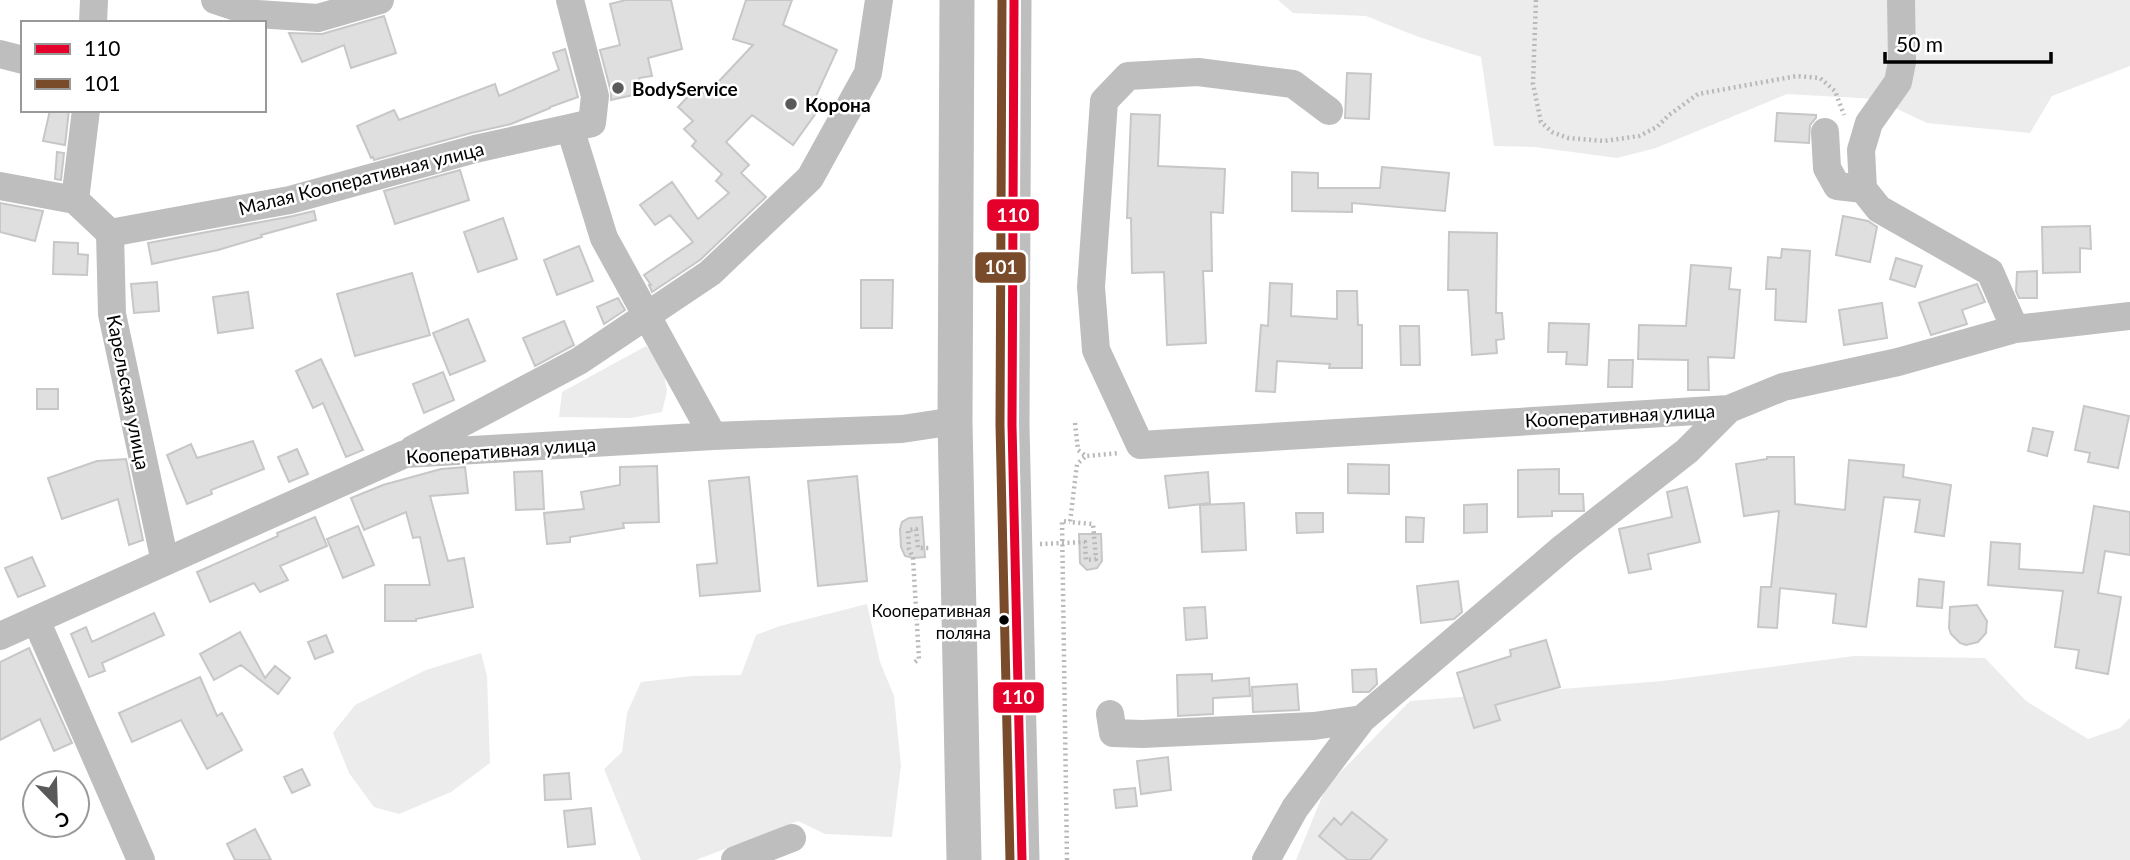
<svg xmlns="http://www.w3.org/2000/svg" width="2130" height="860" font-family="Lato,sans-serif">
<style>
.green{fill:#ececec}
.building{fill:#dfdfdf;stroke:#c7c7c7;stroke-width:2}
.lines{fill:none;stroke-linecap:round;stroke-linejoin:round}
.path{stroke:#b9b9b9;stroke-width:4.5;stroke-dasharray:2 3.5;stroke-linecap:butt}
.minor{stroke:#bebebe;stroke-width:28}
.major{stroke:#bebebe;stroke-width:35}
.bus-1-casing{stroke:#fff;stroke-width:14}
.bus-2-casing{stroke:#fff;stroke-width:14}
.bus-1{stroke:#e4002b;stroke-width:9}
.bus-2{stroke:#7a4b2a;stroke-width:9}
.poi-dot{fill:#595959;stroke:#fff;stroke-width:2.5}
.bus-dot{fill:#000;stroke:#fff;stroke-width:2.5}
.labels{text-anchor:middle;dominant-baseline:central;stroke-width:5;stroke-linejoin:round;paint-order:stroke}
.bus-label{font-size:17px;fill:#000;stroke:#fff;text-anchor:end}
.poi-label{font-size:19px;font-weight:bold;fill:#000;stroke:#fff;text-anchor:start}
.street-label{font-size:19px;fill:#000;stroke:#fff}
.line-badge{stroke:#fff;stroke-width:2.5}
.badge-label{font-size:19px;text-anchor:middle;font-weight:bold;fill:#fff}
</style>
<rect width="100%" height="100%" fill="#fff"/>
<path class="green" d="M1278,0h852v66l-78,30 -22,37 -103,-10 -51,-24 -89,-5 -131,54 -39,10 -82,-11 -41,-1 -13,-89 -65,-21 -50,-20 -73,-3z
M646,346l16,17 5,28 -5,21 -31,6 -72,-1 3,-25z
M867,604l13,58 14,34 7,70 -9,71 -67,-3 -27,-13 -102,39h-55l-37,-91 18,-17 5,-39 14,-31 51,-6 49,-1 15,-40 24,-9z
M481,653l6,23 3,87 -39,29 -52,22 -25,-7 -25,-34 -16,-40 22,-28 71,-35z
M1854,656l131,2 41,43 62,38 32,-11 10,-10v142h-834l30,-73 84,-86 252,-20z"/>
<path class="building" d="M626,0h45l11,49 -34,9 4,18 -13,2 3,15 -31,7v-8l-11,-42 20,-5 -10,-41z
M746,0h46l-9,25 54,25 -21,46 8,6 -31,43 -41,-30 -26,27 23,23 -8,8 25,24 -66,63 -48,32 -3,-7h2l-7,-10 49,-33 -23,-27 -15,10 -15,-20 32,-23 26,37 31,-26 -13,-12 6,-7 -30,-28 4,-5 -12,-12 9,-8 -15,-14 19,-20 9,8 47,-50 -20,-6z
M384,16l12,37 -45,15 -7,-23 -42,17 -13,-29 33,1z
M565,49l13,48 -28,10v1l-39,16 -40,9 -97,27 -1,-3 -2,1 -14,-32 37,-16 5,10 96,-36 4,12 60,-26 -6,-17z
M1347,73l24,1 -2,45 -24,-1z
M50,110h19l-4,35 -22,-4z
M1777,113l39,2v3l-6,7 -1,18 -34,-2z
M1131,114l29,1 -2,51 67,3 -2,44 -12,-1 1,59h-9l3,72 -39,2 -3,-73 -32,1 -1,-55h-4z
M57,152l7,1 -3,27 -6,-1z
M1382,167l67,6 -4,38 -93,-8v9l-60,-1v-39l26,1v15h62z
M460,170l9,30 -74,24 -11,-33z
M0,203l43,8 -8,30 -35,-9z
M314,211l2,9 -55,15 1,2 -44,13 -66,14 -4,-21 145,-27z
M1843,216l25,5 9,6 -7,35 -34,-7z
M503,218l14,41 -39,13 -14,-40z
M2090,226l1,23 -11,-1v24l-37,1 -1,-46z
M1449,232l48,1 -1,80h6l2,26 -8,1 1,13 -25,2 -4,-65h-20z
M54,242l24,1v11l10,1 -1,20 -34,-1z
M579,246l14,35 -36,14 -13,-35z
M1782,249l28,2 -4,71 -31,-2 1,-31h-10l2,-32 13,1z
M1896,258l26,8 -7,21 -25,-8z
M1691,265l40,3 -2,21 11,1 -6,68 -26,-1 1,33h-21v-30l-50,-1 1,-34 47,1z
M2037,271v27h-18l-3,-7 1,-19z
M412,273l18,62 -75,21 -18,-62z
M861,280h32l-1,48h-31z
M157,282l2,29 -25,2 -3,-29z
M1270,283l22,1 -1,32 46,3v-28h20l1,34h4v43h-33l1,-4 -53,-3 -2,31 -19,-1 5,-66 7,1z
M1977,284l8,18 -23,8 5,14 -36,11 -12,-32z
M248,292l5,36 -35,5 -5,-36z
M618,298l7,12 -21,14 -7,-17z
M1882,303l5,35 -43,7 -5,-35z
M468,319l17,42 -35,14 -17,-42z
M564,321l10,24 -39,21 -12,-28z
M1549,323l40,1 -2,41 -21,-1 1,-12h-19z
M1400,326h19l1,39h-19z
M321,359l42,91 -17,7 -23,-54 -10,5 -17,-37z
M1609,360h24l-1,27h-24z
M443,372l11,28 -30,13 -11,-29z
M37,389h21v20h-21z
M2084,406l45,10 -11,52 -30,-6 2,-9 -15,-3z
M2033,428l20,4 -6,24 -19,-5z
M253,441l11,28 -53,21 1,4 -25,10 -20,-49 24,-11 6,14z
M297,449l11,25 -19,8 -11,-25z
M1767,457h27l1,47 50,6 4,-50 55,5 -1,12 48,8 -7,51 -29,-4 5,-32 -36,-3 -18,130 -33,-4 3,-29 -56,-6 -3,40 -19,-1 3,-40h10l8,-76 -35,5 -8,-52 31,-5z
M126,459l17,81 -14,5 -11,-46 -56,20 -14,-41 49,-17z
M1348,464l41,1v29l-41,-1z
M657,466l2,56 -36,1 1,5 -54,9v5l-23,2 -3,-31 40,-4 -3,-17 39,-7v-18z
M465,467l3,26 -38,3 18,65 16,-3 9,49 -57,12v2h-31v-36h45l-10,-48 -7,1 -7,-26 -42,18 -13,-32 32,-13 58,-16z
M1559,469v25h24l1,17h-32v5l-34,1v-47z
M542,471l2,38 -28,1 -2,-38z
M1208,472l2,31 -41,5 -4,-32z
M857,476l10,105 -49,5 -10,-105z
M749,477l11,114 -60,5 -3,-31 20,-2 -8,-82z
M1687,487l13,55 -52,12 3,15 -22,4 -10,-44 53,-12 -5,-25z
M1244,503l2,47 -44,2 -2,-47z
M1487,504v28l-23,1v-28z
M2094,506l36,6v43l-25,-4 -7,42 23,4 -13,77 -32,-6 3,-18 -24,-3 8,-56 -75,-6 3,-43 29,2 -1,25 64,4z
M1296,513h27v19l-26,1z
M315,517l12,29 -47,20 8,14 -28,12 -6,-9 -44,19 -13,-30 81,-36 -1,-3z
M922,517l3,40 -12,1 -8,-2 -4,-9 -1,-18 2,-7 7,-4z
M1406,517l18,1 -1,24h-17z
M358,526l16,39 -31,13 -16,-39z
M1079,534h22l1,27 -5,7 -10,2 -7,-7z
M32,557l13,29 -27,11 -13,-29z
M1919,579l25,3 -2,26 -25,-2z
M1458,581l4,31 -8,7 -33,4 -4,-37z
M1977,605l10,16 -1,12 -8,9 -12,3 -6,-2 -9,-9 -2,-6 1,-21z
M1205,607l2,31 -21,2 -2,-32z
M154,613l10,22 -62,28 3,8 -16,6 -18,-43 15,-7 6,15z
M240,632l25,46 10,-12 15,12 -12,16 -37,-29 -27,15 -14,-26z
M326,635l7,17 -18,7 -7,-17z
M1546,640l14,47 -65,18 5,15 -26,8 -17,-55 54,-17 -1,-6z
M29,648l43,95 -18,8 -14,-32 -40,21v-78z
M1376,669l1,15 -8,8h-16l-1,-22z
M1212,674v7l37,-3 1,18 -37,2v16l-35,2 -1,-41z
M200,677l17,39 5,-3 20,37 -35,19 -26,-49 -49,22 -13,-29z
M1297,684l2,26 -46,2 -1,-25z
M1168,757l3,33 -30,4 -4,-33z
M302,769l8,16 -18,8 -8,-16z
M569,773l2,26 -26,1 -1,-25z
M1135,788l2,18 -21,2 -2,-18z
M591,808l4,36 -27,3 -4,-36z
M1352,812l35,28 -17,20h-22l-29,-24 15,-18 7,7z
M255,829l16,31h-36l-8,-16z"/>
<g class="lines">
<path class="path" d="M1536,0l-3,84 8,38 11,10 16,6 36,3 35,-5 18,-9 12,-12 29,-21 99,-18 23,2 15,13 9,24
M1075,423l3,27 8,6 34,-3
M1040,544l45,-2 1,18 10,-1 -3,-35 -23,-2 7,-58 9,-8
M915,662l4,-3 -6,-101 -4,-9 -1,-19 8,-1 2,19h12
M1067,860l-5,-339 8,1"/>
<path class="minor" d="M215,0l42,14 61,4 62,-18
M570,0l25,96 -3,27 -22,5 34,110 109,198
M1901,0l1,62 -4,20 -29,41 -8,27 2,39 16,20 111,63 25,57
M93,23l1,-23
M0,54l23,6
M86,110l-11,90 35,33 2,81 53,248
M1329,111l-36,-27 -95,-12 -70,4 -24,25 -13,186 5,63 44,95 589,-36 54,-22 115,-25 117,-33 115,-13
M1825,132l2,36 10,18 26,3
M0,186l75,14
M110,233l180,-33 185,-51 95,-21
M413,449l166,-88 131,-88 100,-95 58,-105 11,-73
M36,620l105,240
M0,636l405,-182 308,-18 189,-7 53,-8
M1110,714l3,19 29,1 172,-8 48,-7
M735,860l57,-22
M1266,860l29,-52 67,-89 202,-172 123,-96 42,-42"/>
<path class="major" d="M957,0l-2,421 9,439
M1014,0l-2,425 10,435"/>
<g class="bus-1-casing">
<path id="bus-1" d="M1014,0l-2,425 10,435"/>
</g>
<g class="bus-2-casing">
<path id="bus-2" d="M1002,0l-2,425 10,435"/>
</g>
<use href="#bus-1" class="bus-1"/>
<use href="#bus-2" class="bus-2"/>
</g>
<g class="poi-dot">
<circle cx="618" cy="88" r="7"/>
<circle cx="791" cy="104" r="7"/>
</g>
<circle class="bus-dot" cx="1004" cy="620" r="6"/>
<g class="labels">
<g class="bus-label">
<text x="991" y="610">Кооперативная<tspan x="991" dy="22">поляна</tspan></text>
</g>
<g class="poi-label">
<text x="632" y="88">BodyService</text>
<text x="805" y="104">Корона</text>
</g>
<g class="street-label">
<text transform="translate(361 178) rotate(-14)">Малая Кооперативная улица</text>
<text transform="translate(129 392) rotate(79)">Карельская улица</text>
<text transform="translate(1620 415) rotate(-3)">Кооперативная улица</text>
<text transform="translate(501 450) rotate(-4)">Кооперативная улица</text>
</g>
</g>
<g class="line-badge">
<rect x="986" y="198" width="54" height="34" rx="7" fill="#e4002b"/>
<rect x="974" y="251" width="53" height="33" rx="7" fill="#7a4b2a"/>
<rect x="992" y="681" width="53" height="33" rx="7" fill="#e4002b"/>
</g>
<g class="badge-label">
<text x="1013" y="222">110</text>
<text x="1001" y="274">101</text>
<text x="1018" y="704">110</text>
</g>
<rect x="21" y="21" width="245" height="91" fill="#ffffff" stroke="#999999" stroke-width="2"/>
<rect x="35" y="44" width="35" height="10" fill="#e4002b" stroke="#999999" stroke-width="2"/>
<text x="84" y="56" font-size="21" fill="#000000">110</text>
<rect x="35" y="79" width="35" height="10" fill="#7a4b2a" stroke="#999999" stroke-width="2"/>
<text x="84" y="91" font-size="21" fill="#000000">101</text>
<g transform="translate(56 804) rotate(157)"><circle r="33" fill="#ffffff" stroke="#999999" stroke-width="2"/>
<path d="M0-5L12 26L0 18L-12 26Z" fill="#595959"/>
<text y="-10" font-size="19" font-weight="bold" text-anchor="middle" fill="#000000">С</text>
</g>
<path d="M1885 52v10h166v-10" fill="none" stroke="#000000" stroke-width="3.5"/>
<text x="1896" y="52" font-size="21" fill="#000000" stroke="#ffffff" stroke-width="5" paint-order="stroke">50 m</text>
</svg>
